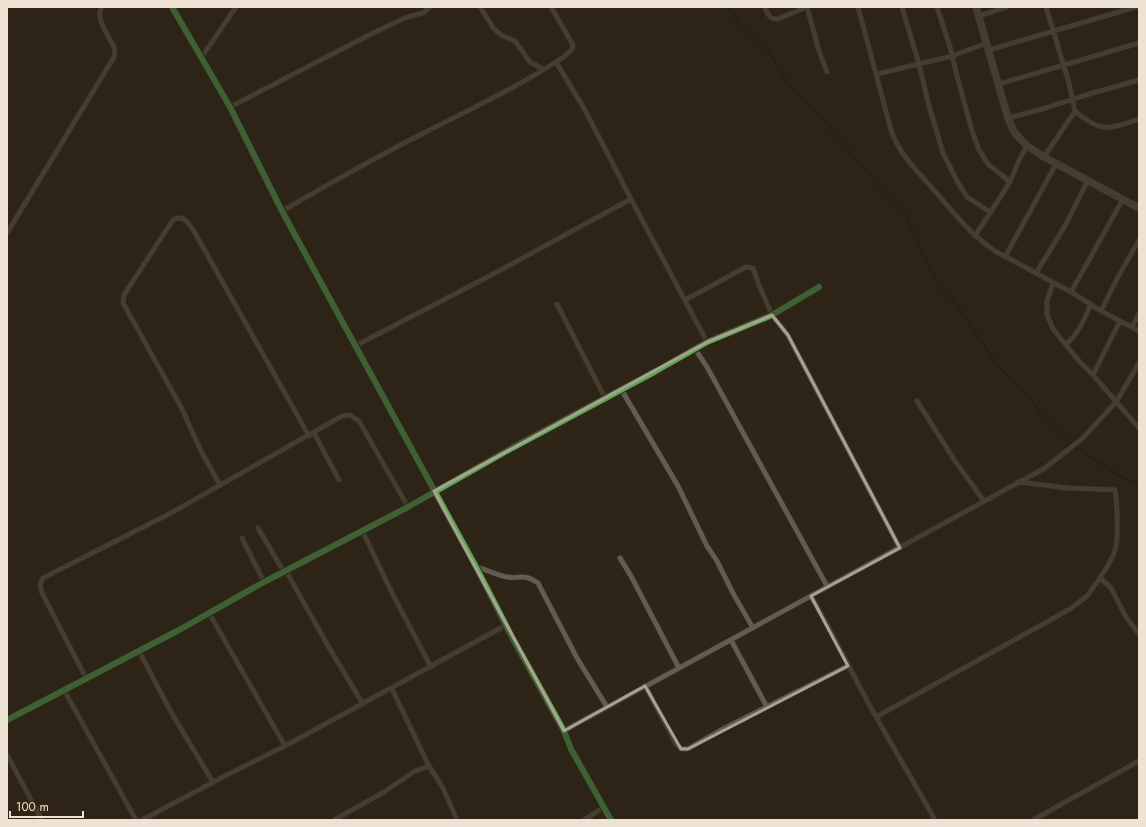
<svg xmlns="http://www.w3.org/2000/svg" width="1146" height="827" font-family="Jost,sans-serif">
<style>
.lines{fill:none;stroke-linecap:round;stroke-linejoin:round}
.stream{stroke:#042027;stroke-width:1.5}
.minor-casing{stroke:#494137;stroke-width:5.5}
.secondary-casing{stroke:#494137;stroke-width:8}
.minor{stroke:#645b51;stroke-width:4.5}
.secondary{stroke:#605c52;stroke-width:7}
.cycleway-casing{stroke:#38260e;stroke-width:8}
.cycleway{stroke:#51ab58;stroke-width:6}
.marked{fill:none;stroke:#aba092;stroke-width:3;stroke-linejoin:round}
</style>
<rect width="100%" height="100%" fill="#2e2518"/>
<g class="lines">
<path class="stream" d="M727,7l12,16 30,28 18,31 36,36 28,36 53,59 33,70 16,16 45,67 35,36 11,16 28,27
M1075,447l48,31 16,5"/>
<g class="minor-casing">
<path id="minor" d="M172,7l58,100 52,104 194,356 37,72 51,92 7,18 40,71
M480,7l14,22 7,6 14,6 15,21 13,7
M765,7c2,7 5,13 13,12l29,-12
M807,7l12,44 8,21
M858,7l33,123c8,24 26,41 43,60 20,23 36,44 61,61l76,41 30,19 38,20
M902,7l17,57 10,42 14,47 14,28 10,16 23,15
M937,7l14,43 5,22 16,59 7,19 9,14 22,18
M1046,7l23,76 6,28c6,5 13,11 21,14 12,6 31,-2 43,-6
M979,16l28,-9
M989,50l147,-43
M201,58l35,-51
M556,62l29,48 46,89 76,143
M877,74l75,-18 35,-13
M999,84l140,-41
M230,107l141,-73 36,-17 16,-4 7,-6
M1008,118l31,-8 47,-15 53,-15
M1044,157l31,-46
M282,211c45,-26 90,-52 136,-75 50,-26 101,-49 147,-80l7,-7 1,-4 -22,-38
M7,233l107,-176 1,-5 -1,-5c-5,-10 -20,-31 -12,-40
M975,236l35,-54 9,-22 8,-14
M1005,257l51,-93
M1036,273l30,-49 22,-44
M1053,283l-6,18v14l6,14 26,32 14,14 46,53
M1071,292l52,-93
M685,300l61,-33 7,1 6,17 13,30 16,20 112,213
M557,304l48,94
M1101,311l17,-34 21,-37
M1132,327l7,-13
M1066,344c13,-10 18,-25 25,-40
M355,346l142,-74 134,-73
M695,349l12,18 120,219
M1093,375l27,-54
M621,389l57,97 29,60 10,15 17,34 19,33
M917,401l38,60 29,40
M314,433l25,47
M1018,482l50,6 47,2c2,12 4,50 0,60 -3,11 -9,18 -15,28l11,10 15,29 13,17
M220,485l-19,-34 -20,-44 -58,-104 1,-8 3,-5 46,-70c10,-7 17,5 22,13l114,203
M258,528l26,44
M362,530l31,65 38,72
M242,538l22,44
M620,558l11,18 48,92
M476,567c9,2 23,9 31,10 14,2 16,-4 31,6l39,75 30,49
M286,571l41,73 36,60
M811,596c21,36 39,73 59,110 21,38 44,76 65,114
M209,613l76,133
M731,640l36,67
M139,651l32,61 42,70
M86,678l-44,-85 -2,-8 3,-7 128,-65 171,-97 8,-1 9,6 49,86
M645,686l31,58 5,5h7l35,-20 125,-63
M392,689l37,77
M64,690l72,130
M876,717l194,-108 17,-13 13,-18
M7,720l172,-90 85,-48 144,-75 104,-59 144,-77 51,-29 65,-27 47,-28
M564,731l481,-263 38,-30 33,-36 23,-39
M7,755l35,65
M142,820l81,-43 62,-31 221,-121
M334,820l50,-28 31,-21 14,-5 14,22 14,32
M584,820l20,-13
M1033,820l106,-59"/>
</g>
<g class="secondary-casing">
<path id="secondary" d="M976,7l32,111 6,14 13,14 17,11 95,51"/>
</g>
<use href="#minor" class="minor"/>
<use href="#secondary" class="secondary"/>
<g class="cycleway-casing">
<path id="cycleway" d="M172,7l58,100 52,104 194,356 37,72 51,92 7,18 40,71
M7,720l172,-90 85,-48 144,-75 104,-59 144,-77 51,-29 65,-27 47,-28"/>
</g>
<use href="#cycleway" class="cycleway"/>
</g>
<path d="M0 0H1146V827H0ZM772,315l16,20 112,213 -89,48 37,70 -160,83h-7l-36,-63 -81,45 -130,-240 273,-149z" fill="#2e2518" fill-opacity=".55" fill-rule="evenodd"/>
<path class="marked" d="M772,315l16,20 112,213 -89,48 37,70 -160,83h-7l-36,-63 -81,45 -130,-240 273,-149z"/>
<rect width="1146" height="827" fill="none" stroke="#eee2d4" stroke-width="16"/>
<path d="M10 811v6h73v-6" fill="none" stroke="#eee2d4" stroke-width="2"/>
<text x="16" y="811" font-size="12" fill="#eee2d4" stroke="#38260e" stroke-width="3" paint-order="stroke">100 m</text>
</svg>
